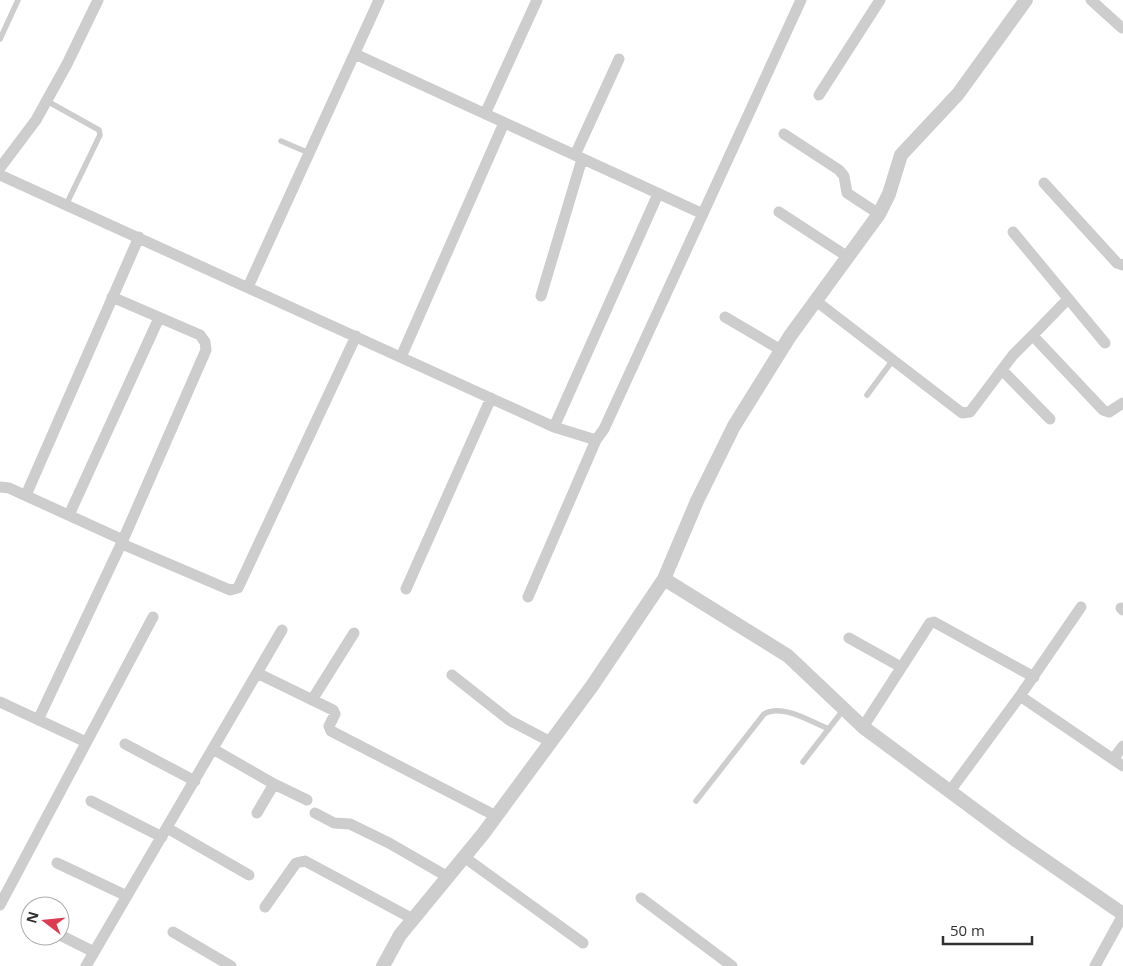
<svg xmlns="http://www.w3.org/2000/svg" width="1123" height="966" font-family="'Open Sans',sans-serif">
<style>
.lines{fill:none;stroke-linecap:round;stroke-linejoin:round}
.service{stroke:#cdcdcd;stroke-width:5.5}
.minor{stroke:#cdcdcd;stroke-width:11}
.tertiary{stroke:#cdcdcd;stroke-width:14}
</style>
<rect width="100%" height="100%" fill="#fff"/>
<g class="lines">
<path class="service" d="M0,39l18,-39
M47,101l52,29 1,5 -34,70
M281,141l28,12
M867,395l26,-35
M803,762l41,-53
M696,801l68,-87c18,-11 47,8 65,15"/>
<path class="minor" d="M1091,0l31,28
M355,54l348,160
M819,95l61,-95
M485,114l52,-114
M784,134l55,36 5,6 3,17 32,21
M575,155l44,-96
M0,168l36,-48 31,-56 31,-64
M0,175l554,252 42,13 8,-11 197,-429
M1044,183l73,80 6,2
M779,212l69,45
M1013,232l92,111
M248,287l131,-287
M541,296l41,-137
M816,301l146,112 8,-1 43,-57 18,-18 4,1 68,72 6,2 14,-9
M725,317l56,33
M1031,337l37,-38
M401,357l103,-234
M1002,370l48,49
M554,427l104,-233
M0,487l9,1 114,52
M26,495l113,-258
M69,515l90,-197
M122,544l108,46 8,-2 118,-252
M406,589l85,-191
M528,597l68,-157
M1121,608l2,2
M849,638l52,29
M257,673l76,37 2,4 -6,12 2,5 165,85
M452,675l57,45 42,22
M1020,696l103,70
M312,700l42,-67
M0,702l86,40
M38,720l85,-180 83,-190 -1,-8 -5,-7 -88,-38
M863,727l67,-104 4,-1 100,55
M125,744l70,37
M213,749l61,35 33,16
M1113,759l10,-13
M950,791l70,-95 61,-89
M91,801l71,36
M257,813l17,-29
M315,813l19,10 16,1 39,19 59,34
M167,828l82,47
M464,857l119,86
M57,863l70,33
M641,898l91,68
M0,905l153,-288
M265,907l31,-44 9,-2 108,58
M173,932l58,34
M60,935l34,17
M86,966l196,-336
M1095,966l28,-51"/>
<path class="tertiary" d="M664,579l124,77 75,71 154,114 106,73
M383,966l17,-31 83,-101 109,-148 72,-107 33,-78 37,-75 56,-90 89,-122 10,-20 12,-39 57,-61 68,-94"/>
</g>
<g transform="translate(45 921) rotate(286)"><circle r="24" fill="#ffffff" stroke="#acacac"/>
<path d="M0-4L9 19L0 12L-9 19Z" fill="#dc3c51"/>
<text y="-8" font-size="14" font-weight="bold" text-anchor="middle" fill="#303030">N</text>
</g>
<path d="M943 936v8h89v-8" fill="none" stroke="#303030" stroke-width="2.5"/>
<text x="950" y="936" font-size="15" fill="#303030" stroke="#ffffff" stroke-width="4" paint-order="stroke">50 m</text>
</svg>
